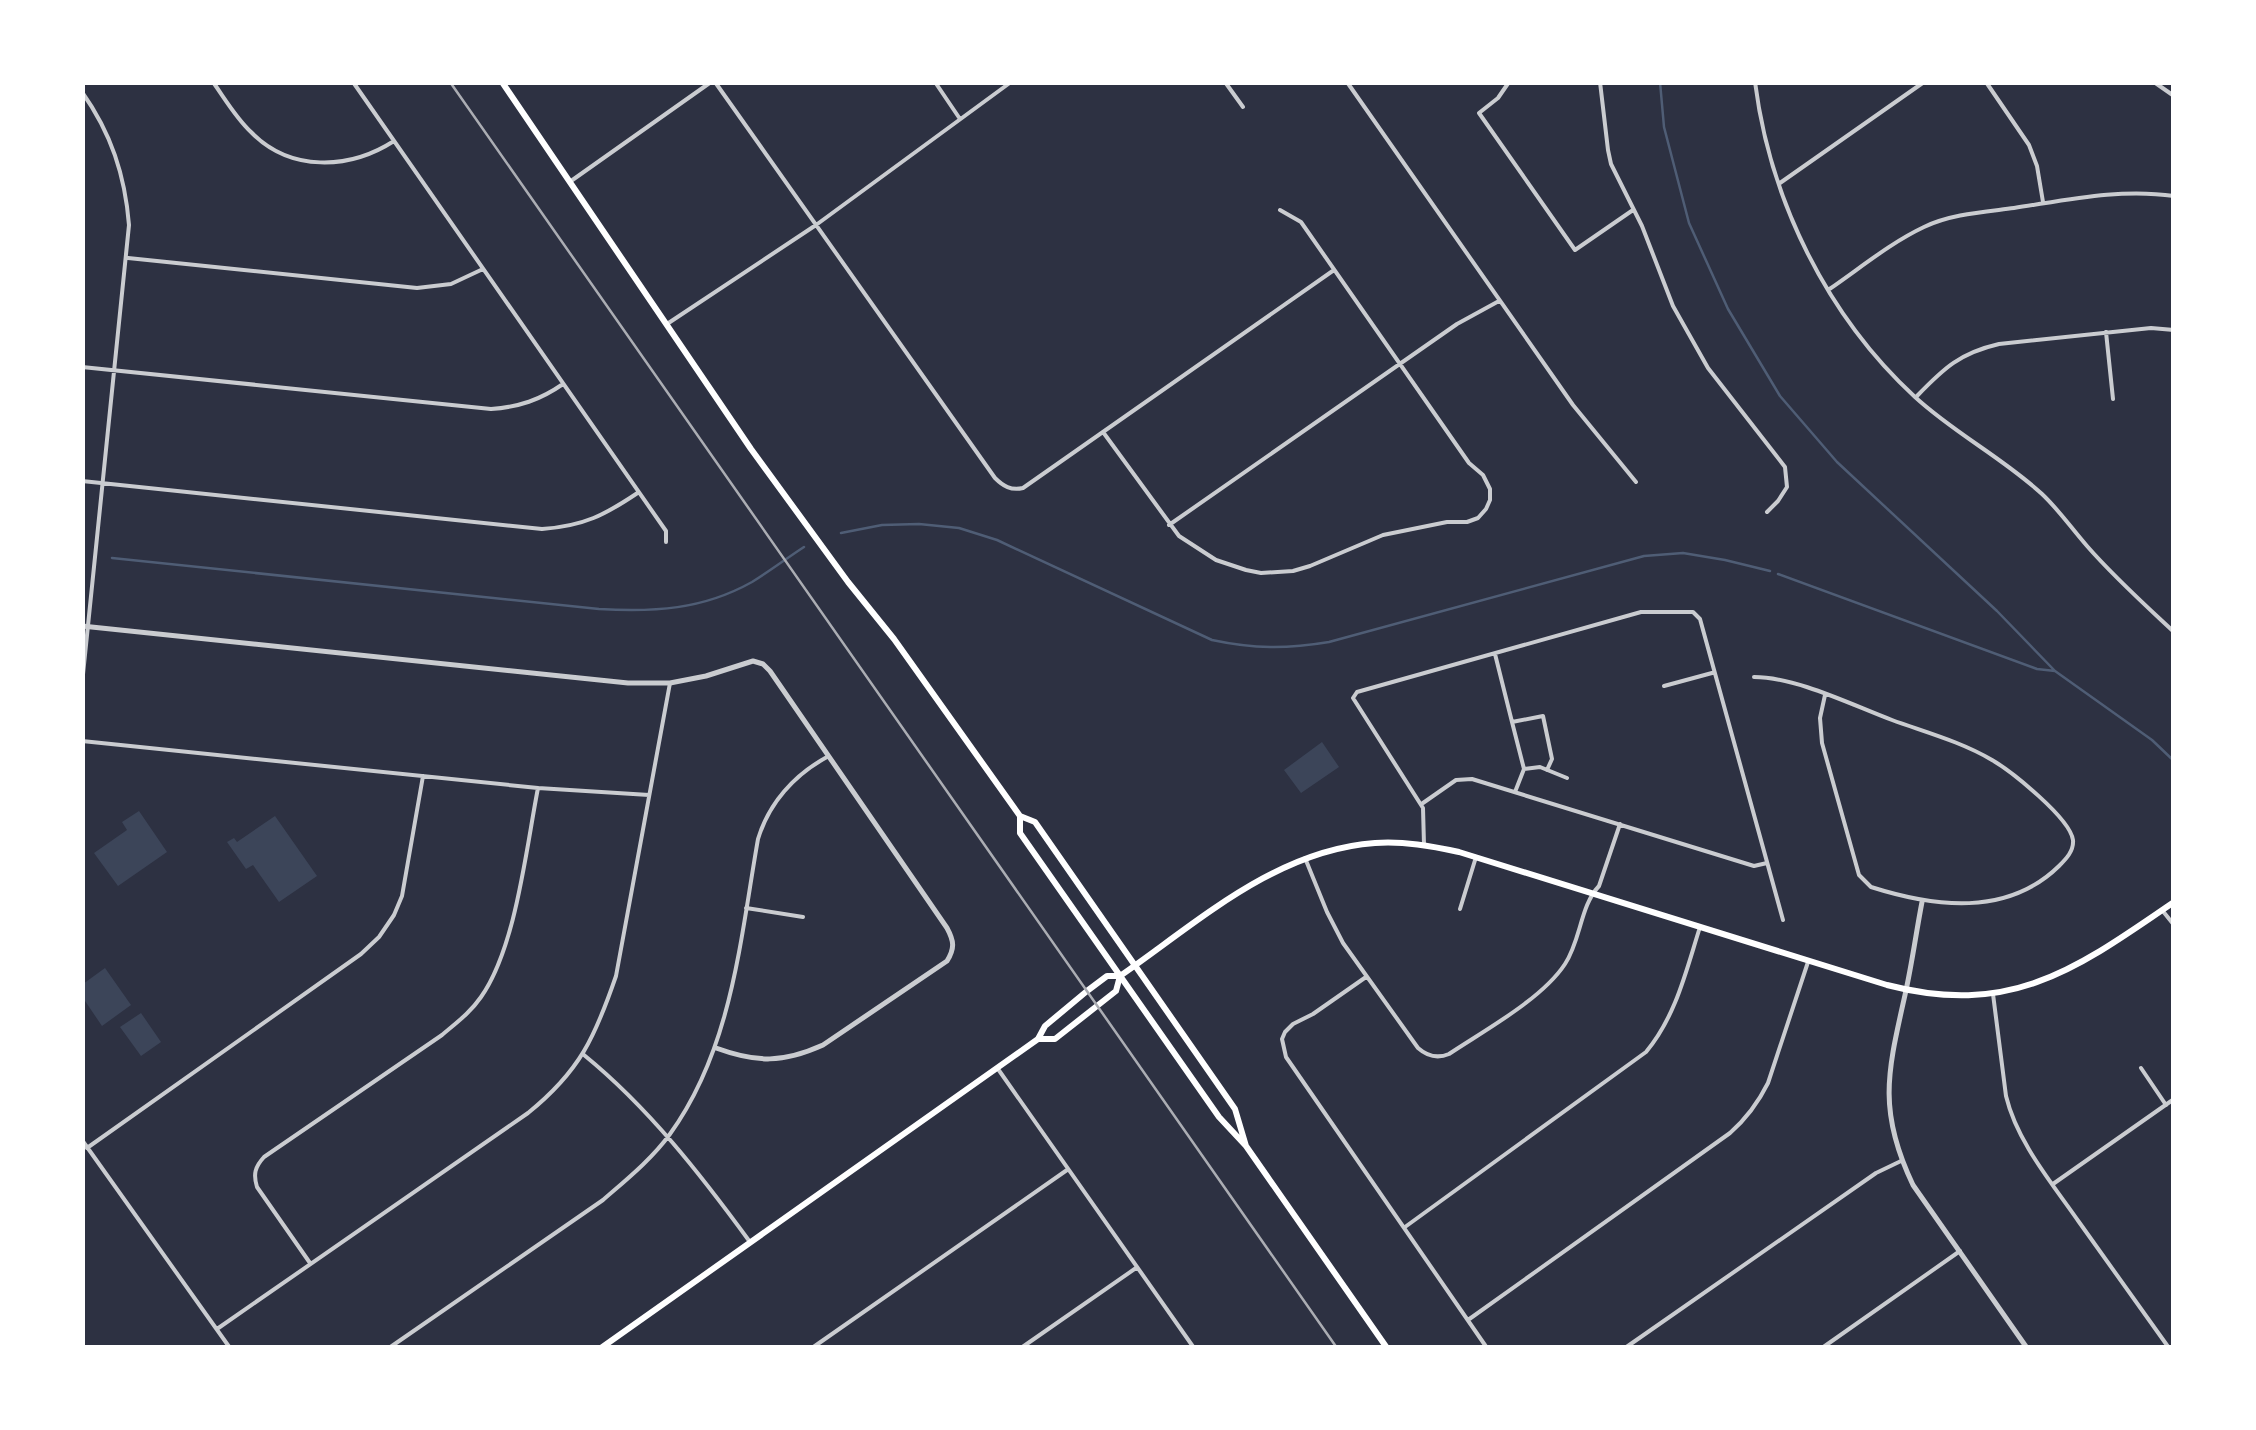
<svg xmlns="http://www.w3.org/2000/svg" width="2256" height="1430" font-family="'Playfair Display',serif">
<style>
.green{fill:#3c4559}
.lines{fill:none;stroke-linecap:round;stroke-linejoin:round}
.stream{stroke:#4f5d75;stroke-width:2.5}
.minor{stroke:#caccd0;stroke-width:4}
.tertiary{stroke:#caccd0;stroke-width:5}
.secondary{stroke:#fff;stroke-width:6}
.primary{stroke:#fff;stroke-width:6}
.rail{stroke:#abadb3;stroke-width:2.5}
</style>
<rect width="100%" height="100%" fill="#2d3142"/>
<path class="green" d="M1322,742l17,25 -38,26 -17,-23z
M139,811l28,41 -49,34 -24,-33 33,-23 -5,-8z
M275,816l42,60 -38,26 -26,-37 -7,4 -19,-27 7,-4 3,4z
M105,968l26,37 -29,21 -19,-28v-14z
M141,1013l20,29 -20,14 -21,-29z"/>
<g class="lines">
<path class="stream" d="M1660,82l4,45 25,96 39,86 52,87 57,66 160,149 58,60 97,69 22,21
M841,533l41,-8 37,-1 40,4 38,12 215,100c42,9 75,9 117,2l315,-86 39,-3 42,7 45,11
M82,555h1
M112,558l487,51c55,3 103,1 153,-27 18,-11 35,-24 52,-35
M1778,574l259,95 18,2"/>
<path class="minor" d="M213,82c12,17 23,36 38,50 39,40 98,38 143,9
M353,82l313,449v11
M715,82l280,396c8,8 16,13 28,10l311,-218
M935,82l25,37
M1225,82l18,25
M1347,82l226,323 63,77
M1509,82l-11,16 -19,15 96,137 58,-40
M1600,82l8,68 3,14 31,62 31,80 35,62 77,99 2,20 -9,14 -11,11
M1755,82c15,118 72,234 160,315 39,36 88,61 127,97 17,16 30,35 45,52 27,31 57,58 87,86
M1986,82l43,63 8,21 6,36
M2154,82l20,14
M82,92c29,41 43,83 47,133l-47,459
M571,181l140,-99
M1780,183l144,-101
M128,258l289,30 34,-4 32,-15
M1828,290c31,-21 62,-47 96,-63 27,-13 60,-15 90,-19 53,-8 106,-20 160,-12
M667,324l149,-99 195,-143
M2106,332l7,67
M82,367l409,42c28,-2 49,-9 72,-25
M1917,396c27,-28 43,-43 82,-52l152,-16 23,2
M1103,432l76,104 37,24 30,10 15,3 32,-2 17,-5 73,-31 64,-13h20l11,-4 8,-9 4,-9v-11l-7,-14 -14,-12 -168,-241 -21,-12
M82,481l460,48c42,-3 63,-14 97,-37
M1169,525l288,-201 42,-23
M1495,654l17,68
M1754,677c42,0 98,28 138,43 33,12 70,22 100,40 19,11 78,58 81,80 1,11 -7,19 -14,26 -52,51 -125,41 -188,21l-12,-12 -37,-132 -2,-25 5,-23
M1664,686l48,-13
M82,741l456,47 111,7
M1524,769l-12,-47 31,-6 9,43 -5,11
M1515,792l9,-23 16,-2 27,11
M1423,803l33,-23 16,-1 282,87 13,-3
M1424,845l-1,-37 -70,-110 4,-6 284,-80h52l7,7 83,301
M1305,858l22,54 16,31 75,105c9,8 19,11 31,6 36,-24 93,-55 116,-90 16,-24 15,-58 34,-78l21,-62
M746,908l57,9
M1460,909l16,-52
M2162,910l12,15
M1366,977l-53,37 -20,10 -8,8 -3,7 4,18 201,291
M1993,994l13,102c11,46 46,87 73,126 30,42 60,84 90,126
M584,1055c65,53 117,120 166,187
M2141,1068l25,37
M998,1069l196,279
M82,1140l148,208
M87,1148l274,-194 18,-17 15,-22 8,-19 21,-120
M2053,1184l121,-85
M1405,1227l241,-175c30,-36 40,-81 54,-125
M310,1263l-53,-76c-4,-13 -2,-20 7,-30l178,-122c14,-12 28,-22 39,-38 35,-50 45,-148 57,-209
M1468,1320l262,-187c17,-15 28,-30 38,-50l40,-121
M217,1329l311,-216c52,-42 67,-76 88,-137l54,-293
M389,1348l214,-148c23,-20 49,-41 67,-66 62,-86 70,-193 88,-295 11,-36 36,-64 69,-82
M812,1348l255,-178
M1021,1348l115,-80
M1625,1348l251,-175 25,-12
M1822,1348l138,-97"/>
<path class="tertiary" d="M82,626l546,57h42l36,-7 47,-15 10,3 7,7 177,257c7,13 8,20 0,33l-124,84c-40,18 -66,18 -107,3
M1922,902c-6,31 -10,62 -17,93 -17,76 -28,115 8,190l114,163"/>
<path class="secondary" d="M1038,1039h17l61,-48 4,-15
M601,1348l437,-309 7,-13 42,-35 20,-15h13c78,-54 156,-126 255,-133 29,-2 56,3 84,9l428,133c124,32 188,-15 287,-83"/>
<path class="primary" d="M502,82l249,367 97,133 46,57 126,177 15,6 200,287 11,37
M1020,816v17l199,284 27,29 141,202"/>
<path class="rail" d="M450,82l887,1266"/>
</g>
<rect width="2256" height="1430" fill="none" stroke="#ffffff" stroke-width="170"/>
</svg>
